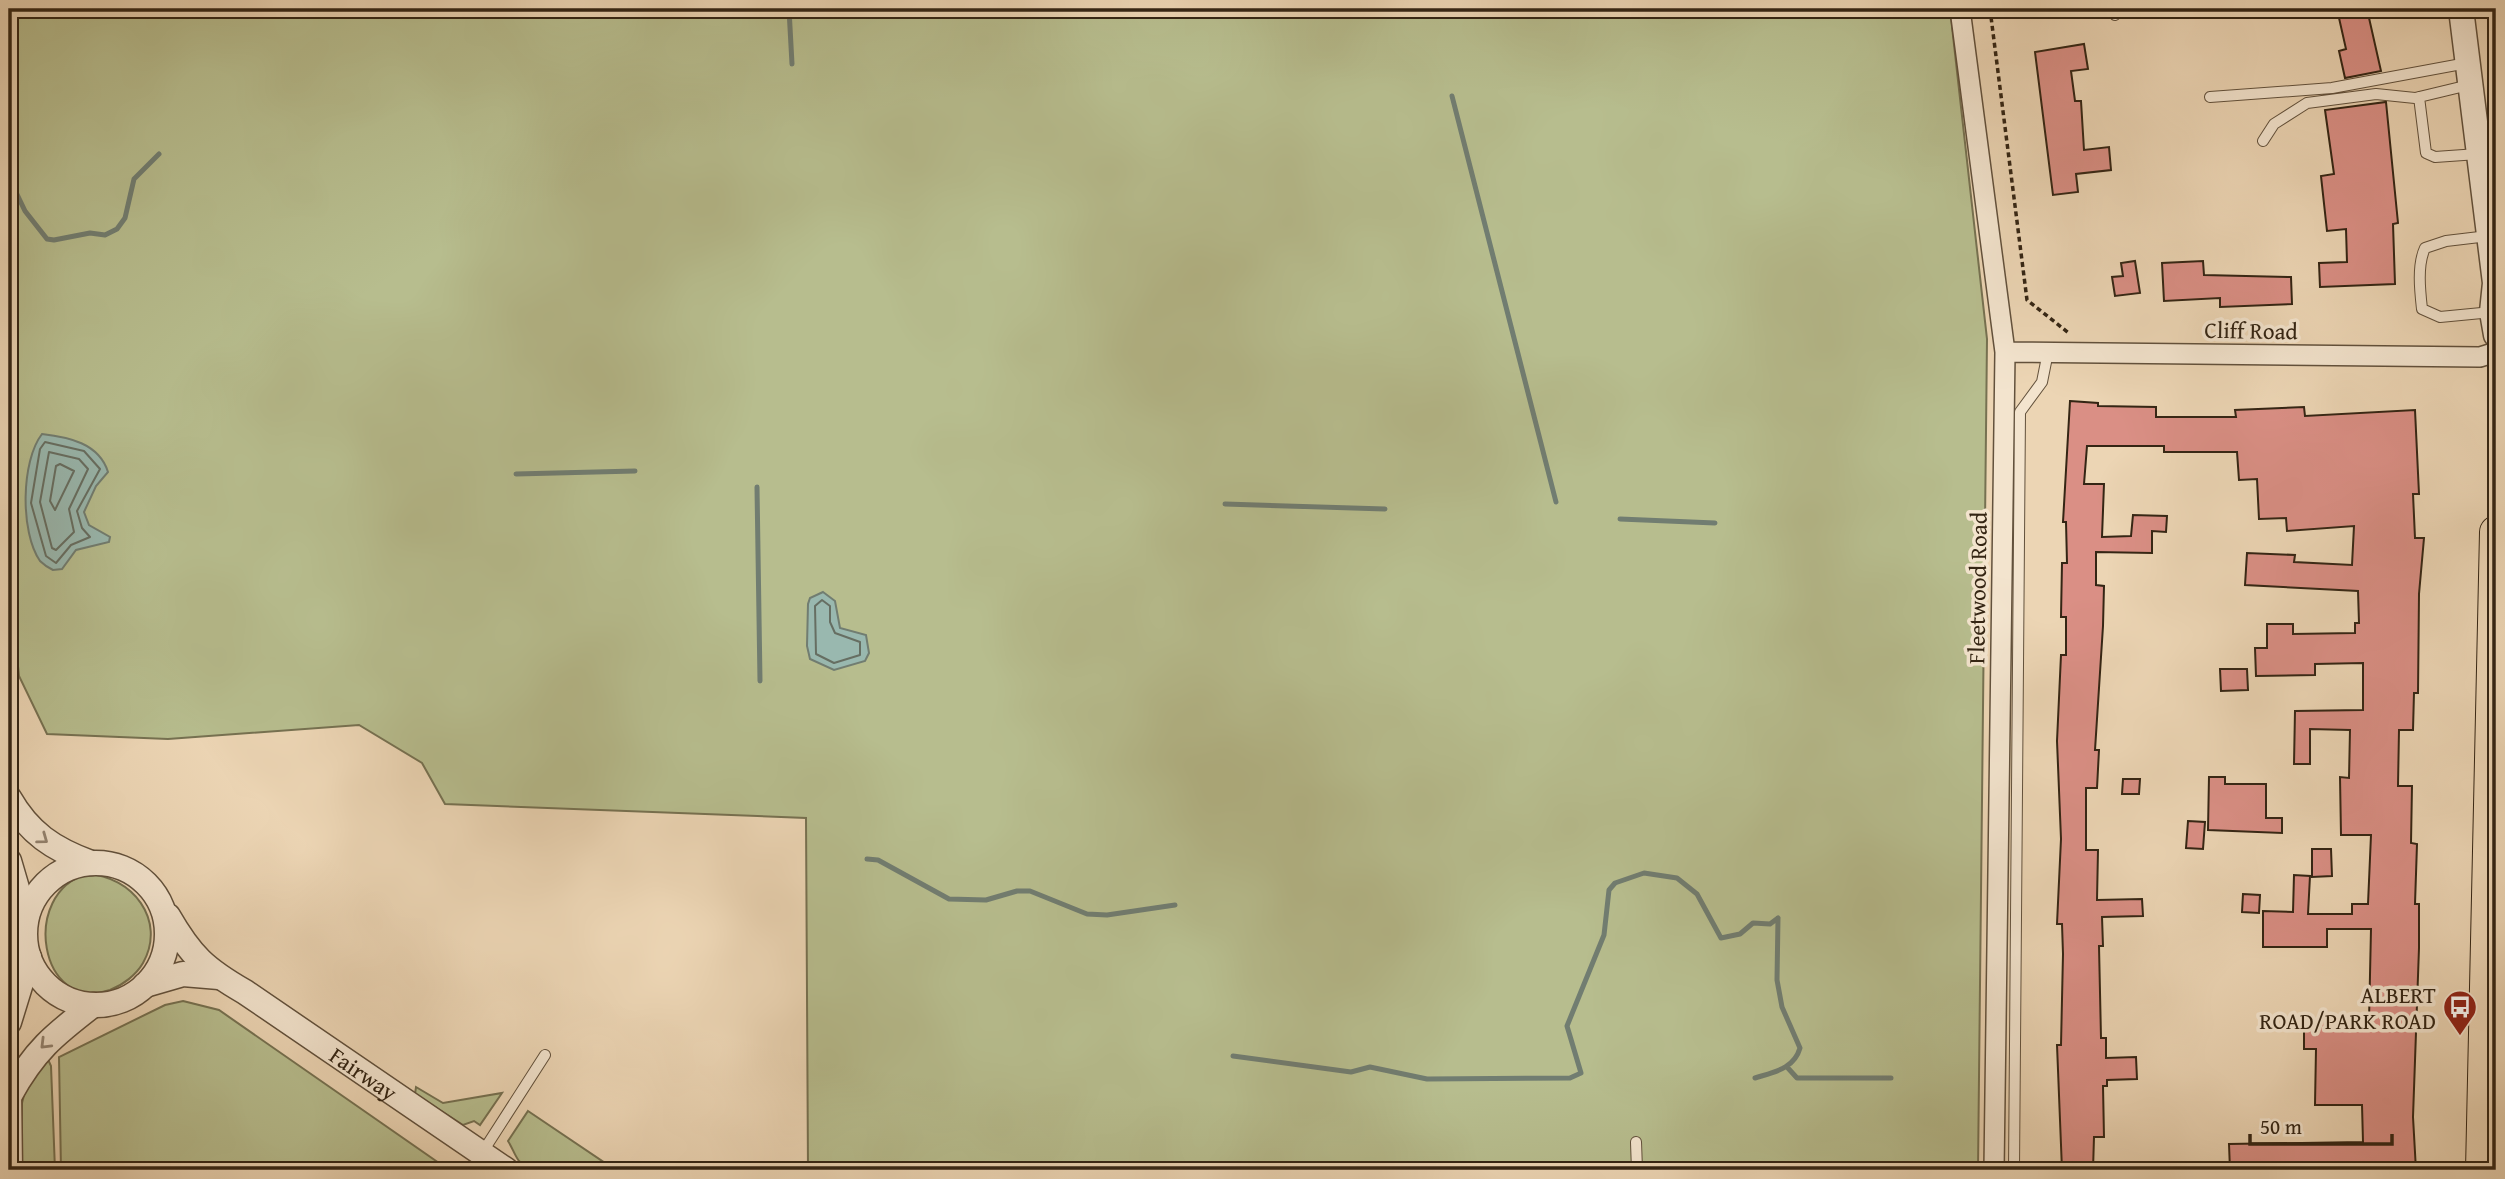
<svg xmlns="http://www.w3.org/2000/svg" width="2505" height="1179" font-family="'Gentium Book Plus',serif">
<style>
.green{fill:#b7bd8e;stroke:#767151;stroke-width:2}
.water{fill:#99b8af;stroke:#717d71;stroke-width:2}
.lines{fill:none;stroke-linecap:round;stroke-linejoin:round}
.shore{stroke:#666e62;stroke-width:2}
.stream{stroke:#717d71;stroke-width:5}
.building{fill:#da8f85;stroke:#342514;stroke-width:2}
.service-casing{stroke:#62513c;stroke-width:12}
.minor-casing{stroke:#62513c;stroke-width:22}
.tertiary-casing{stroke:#62513c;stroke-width:27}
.trunk-casing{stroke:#342514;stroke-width:34}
.path{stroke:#342514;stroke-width:3.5;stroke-dasharray:5 3.5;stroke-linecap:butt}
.service{stroke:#f3e4ce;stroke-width:10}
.minor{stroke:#f3e4ce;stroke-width:19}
.tertiary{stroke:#f3e4ce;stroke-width:24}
.trunk{stroke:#ecd5b4;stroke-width:32}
.oneway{stroke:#948471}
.labels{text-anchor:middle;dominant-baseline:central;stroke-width:7;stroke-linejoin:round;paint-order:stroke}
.street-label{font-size:23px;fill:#342514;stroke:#f3e4ce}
.poi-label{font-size:23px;fill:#342514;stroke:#f3e4ce;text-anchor:end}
</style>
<rect width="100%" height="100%" fill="#ecd5b4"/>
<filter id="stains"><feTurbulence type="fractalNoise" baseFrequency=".00286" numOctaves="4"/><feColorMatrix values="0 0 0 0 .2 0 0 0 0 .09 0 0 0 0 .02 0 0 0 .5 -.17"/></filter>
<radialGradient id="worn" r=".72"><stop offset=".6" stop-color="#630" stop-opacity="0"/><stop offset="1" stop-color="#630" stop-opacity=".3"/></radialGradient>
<path class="green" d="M9,9h1941l37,330 -9,831h-1170l-2,-352 -361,-14 -23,-41 -63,-38 -191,14 -121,-5 -28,-58 -10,-99z
M87,874c45,2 80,46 56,89 -7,12 -20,22 -33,27 -71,24 -90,-97 -23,-116z
M183,1001l36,9 230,160h-388l-2,-113 106,-52z
M46,1055l5,11 4,104h-34l1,-67 3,-12z
M416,1087l27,16 59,-10 -22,32 -6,-4 -11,4 -48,-31z
M528,1111l77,52c-21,6 -69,16 -86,-2 -4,-5 -7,-14 -11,-20z"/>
<path class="water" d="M42,434c26,3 57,9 66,38l-12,14 -12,26 5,13 21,12 -1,5 -33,8 -14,19 -9,1c-4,-2 -10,-6 -13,-9 -20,-29 -19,-100 2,-127z
M823,592l12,9 5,27 26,7 3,18 -4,8 -31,9 -24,-11 -3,-13 1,-42 2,-6z"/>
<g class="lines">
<path class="shore" d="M45,442l39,9 16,18 -23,42 5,17 8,9 -19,8 -15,18 -10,-7 -15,-53 9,-54z
M49,452l30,7 9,10 -19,40 5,23 -18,18 -4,-2 -12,-46z
M60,464l14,7 -19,39 -5,-9 6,-35z
M822,600l8,6v16l5,11 25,9v13l-26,8 -18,-9 -1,-48z"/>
<path class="stream" d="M789,9l3,55
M1452,96l104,406
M13,186l12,25 22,28 7,1 36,-7 15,2 12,-6 8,-11 9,-39 25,-25
M516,474l119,-3
M757,487l3,194
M1225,504l160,5
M1620,519l95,4
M867,859l11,1 71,39 37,1 31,-9h13l57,23 20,1 68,-10
M1233,1056l118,16 19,-5 57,12 143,-1 11,-5 -14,-47 37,-91 5,-45 6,-7 29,-10 33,5 20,16 24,44 19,-4 13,-11 17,1 8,-6
M1787,1067l10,11h94
M1755,1078c19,-6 39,-9 45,-30l-18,-41 -5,-27 1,-62"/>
</g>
<path class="building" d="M2337,9h30l14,62 -36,7 -6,-27 7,-2z
M2084,44l4,25 -17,2 4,30h6l3,49 25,-3 2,23 -35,4 2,18 -25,3 -18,-143z
M2386,102l12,121 -5,1 2,60 -75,3 -1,-24 28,-1 -1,-33 -19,2 -6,-55 13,-2 -9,-64z
M2135,261l5,32 -25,3 -3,-19 11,-1 -2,-13z
M2203,261l1,14 87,2 1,27 -72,3v-9l-56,3 -2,-38z
M2070,401l28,2v3l58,1v10h80l-1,-7 69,-3 1,9 110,-6 4,84h-6l2,44h9l-5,56 -1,99h-4l-1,37h-14l-1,56h14l-1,57 6,1 -2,60h4v44l-6,169 3,53h-186l-1,-26 134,-2 -1,-37h-47l1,-56h-12v-29l65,1 2,-92h-44v18h-64v-36l30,1 1,-37 16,1 -2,38h44v-10h16l3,-69h-30l-1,-58 9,1 1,-48 -40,-1v35h-16l1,-53 68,-1v-47l-48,1v11l-59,1 -1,-28h12v-24h26v10l62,-1v-10h4l-1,-32 -113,-6 2,-32 48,2 -1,7 58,3 2,-39 -67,5 -1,-13 -27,1 -2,-40 -18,1 -2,-28h-73v-6h-77l-3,38h20l-2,53 29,-1 2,-21 34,1 -1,16 -14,-1v22l-56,-1v33l8,1 -1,40 -8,124h4l-2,38h-11v62h12l-1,50 45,-1 1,17 -41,1 1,29h-4l2,92h5v20l30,-1 1,22 -30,1v6h-4l1,51h-10l-1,33h-31l-5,-125h4l2,-91 -1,-30h-5l4,-85 -4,-98 4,-86h5v-38h-5l1,-54h5l-1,-41h-3z
M2220,669h27l1,21 -27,1z
M2209,777h16v7h41v34h16v15l-74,-3z
M2123,779h17l-1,15h-17z
M2188,821l17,1 -2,27 -17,-1z
M2312,849h19l1,27 -20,1z
M2243,894l17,1 -1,18 -17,-1z"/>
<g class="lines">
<g class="service-casing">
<path id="service" d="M2114,9l1,6
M2210,97l122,-9 135,-25
M2419,97l7,56 9,4 43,-3
M2263,141l11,-17 33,-21 69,-9 39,4 54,-13
M2488,236l-42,5 -21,7c-8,17 -5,43 -3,61l18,8 52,-5
M1636,1142l1,28
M482,1153l63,-98
M2014,1170l6,-758 22,-30 6,-30"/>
</g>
<g class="minor-casing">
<path id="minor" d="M1960,9l45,343 -11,818
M2005,352l475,5 16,-5"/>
</g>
<g class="tertiary-casing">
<g id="tertiary">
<path d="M2461,9l34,274 -3,29 4,23"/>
<path d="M9,798c20,35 44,51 82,65"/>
<path d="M9,861l17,58"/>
<circle cx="96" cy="934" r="71"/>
<path id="s1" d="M168,916c23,40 37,53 77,76l261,178"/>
<path d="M145,985l38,-11 36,3"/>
<path d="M9,1022l20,-65"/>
<path d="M9,1092l1,78"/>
<path d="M10,1095c24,-44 44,-60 83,-90"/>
</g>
</g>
<g class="trunk-casing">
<path id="trunk" d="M2482,1170l14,-638"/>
</g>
<path class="path" d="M1990,9l37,291 43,34"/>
<use href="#service" class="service"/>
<use href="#minor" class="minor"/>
<use href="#tertiary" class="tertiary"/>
<use href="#trunk" class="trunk"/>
</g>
<defs><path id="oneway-chevron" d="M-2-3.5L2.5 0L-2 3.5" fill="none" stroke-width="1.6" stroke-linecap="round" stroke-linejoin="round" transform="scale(1.75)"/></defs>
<g class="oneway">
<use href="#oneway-chevron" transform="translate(43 839) rotate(36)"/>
<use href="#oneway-chevron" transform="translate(45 1044) rotate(135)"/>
</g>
<defs>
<g id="bus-pin" transform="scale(1.75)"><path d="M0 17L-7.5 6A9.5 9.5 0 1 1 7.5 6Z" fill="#8f2418" stroke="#f3e4ce"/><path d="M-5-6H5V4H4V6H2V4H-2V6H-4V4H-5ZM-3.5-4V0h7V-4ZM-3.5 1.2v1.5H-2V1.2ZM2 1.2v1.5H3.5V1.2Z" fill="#fff"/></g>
</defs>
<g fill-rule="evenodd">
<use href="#bus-pin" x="2460" y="1007"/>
</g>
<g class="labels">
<g class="street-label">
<text transform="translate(2251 330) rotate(1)">Cliff Road</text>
<text transform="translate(1977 588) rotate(-89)">Fleetwood Road</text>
<text stroke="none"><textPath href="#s1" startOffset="254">Fairway</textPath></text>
</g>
<g class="poi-label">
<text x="2436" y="994">ALBERT<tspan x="2436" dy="26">ROAD/PARK ROAD</tspan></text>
</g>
</g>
<rect width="2505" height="1179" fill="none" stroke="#ecd5b4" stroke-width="35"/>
<rect x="10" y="10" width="2484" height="1158" fill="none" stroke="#342514" stroke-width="3.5"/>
<rect x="18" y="18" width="2470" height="1144" fill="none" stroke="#342514" stroke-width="2"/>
<path d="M2250 1134v10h142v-10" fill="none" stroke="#342514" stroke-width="3.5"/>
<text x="2260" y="1134" font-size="21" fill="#342514" stroke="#f3e4ce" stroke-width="5" paint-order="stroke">50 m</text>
<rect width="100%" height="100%" filter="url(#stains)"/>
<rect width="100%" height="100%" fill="url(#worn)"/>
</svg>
